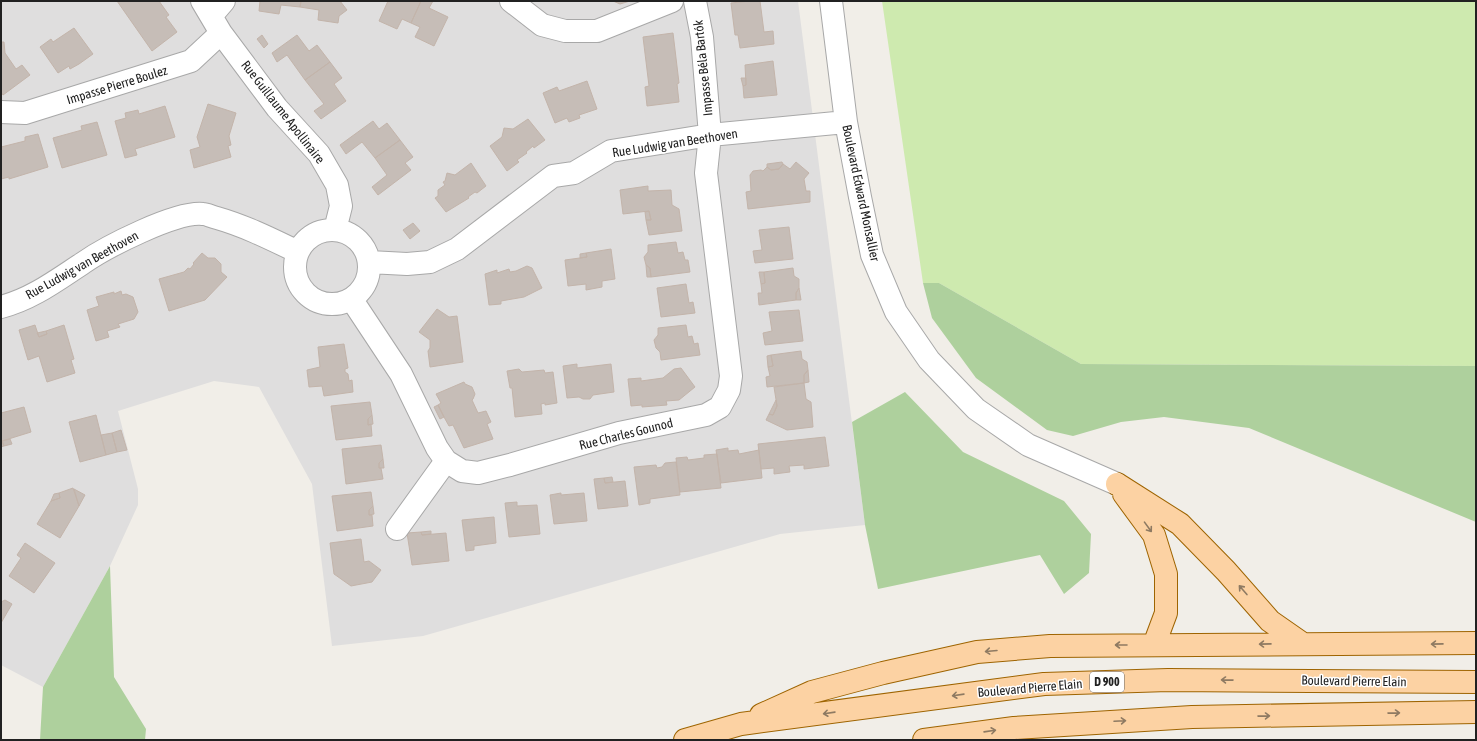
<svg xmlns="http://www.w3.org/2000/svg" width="1477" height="741" font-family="'Asap Condensed',sans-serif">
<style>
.residential{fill:#dfdede}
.grass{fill:#ceeaaf}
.forest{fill:#aed09d}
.building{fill:#c6bdb7;stroke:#c3b4aa}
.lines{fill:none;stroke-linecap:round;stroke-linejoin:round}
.minor-casing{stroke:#a8a8a8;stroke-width:24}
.major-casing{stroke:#9e6401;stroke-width:24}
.minor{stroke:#fff;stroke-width:22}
.major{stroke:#fcd2a3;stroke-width:22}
.oneway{stroke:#8e7a62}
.labels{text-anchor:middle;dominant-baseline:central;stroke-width:3;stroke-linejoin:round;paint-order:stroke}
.shield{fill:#fff;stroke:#646464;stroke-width:1}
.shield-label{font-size:12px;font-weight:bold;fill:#212121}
.street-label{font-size:13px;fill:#212121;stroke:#fff}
</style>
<rect width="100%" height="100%" fill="#f1eee8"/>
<path class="residential" d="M1,1h797l67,524 -85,9 -357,102 -91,10 -20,-162 -53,-97 -45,-6 -96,30 20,78v16l-28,61 -67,121 -42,-22z"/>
<path class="grass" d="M882,1h594v365l-395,-2 -142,-81h-16z"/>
<path class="forest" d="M923,283h16l142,81 395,2v156l-227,-94 -85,-11 -43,5 -48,14 -26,-6 -71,-52 -44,-60z
M905,392l58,60 101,49 27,33 -2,39 -25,21 -24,-39 -162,34 -13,-64 -13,-103z
M110,566l4,111 32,52 -1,11h-105l3,-53z"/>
<path class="building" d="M117,1h42l10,14 -3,2 11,15 -25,19z
M260,1h41l-1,6 -19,-2 -2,9 -20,-3z
M301,1h39l7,9 -8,6 -1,7 -20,-3 1,-10 -19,-3z
M388,1h33l-10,22 -9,-4 -5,10 -18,-8z
M421,1h12l-4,7 19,9 -14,29 -19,-9 5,-10 -9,-4z
M613,1h17l-10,3z
M750,1h10l4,31 9,-1 1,13 -34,4 -2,-13h-3l-4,-32z
M74,28l19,26 -14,10 -9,5 -1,-3 -11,7 -18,-26 11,-8 2,3z
M673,33l6,50 -2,1 2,18 -32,4 -2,-19 4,-1 -6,-49z
M262,35l6,9 -4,4 -7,-9z
M297,35l12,16 8,-6 13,17 -25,18 -18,-25 -10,7 -5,-9z
M1,42h3l1,11 11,16 6,-4 8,10 -27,20 -2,-3z
M773,61l4,34 -33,3 -1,-12 3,-1 -1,-20z
M330,62l12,16 -8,6 12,17 -25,18 -7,-8 10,-7 -19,-24z
M741,78h5v7l-3,1z
M587,81l10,28 -18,6 1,3 -11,4 -2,-4 -12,5 -12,-30 14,-6 2,4z
M208,104l28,9 -7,23 2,9 -3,1 3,11 -37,11 -4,-18 10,-3 -3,-10z
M165,106l10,31 -40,12 2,6 -12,3 -10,-37 11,-3 -1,-5 13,-3 1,4z
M528,119l17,21 -11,8 -1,-2 -7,6 1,1 -10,7 2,2 -12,9 -17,-25 12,-9 2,-9 9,1z
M373,121l6,8 8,-6 13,17 -25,18 -13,-16 -16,12 -6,-9z
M97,122l10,33 -45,13 -9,-30 29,-8 -1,-4z
M38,134l10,33 -39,12v-2l-8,2v-32l24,-6v-4z
M400,140l13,17 -8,6 6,7 -33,25 -6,-8 15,-12 -12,-17z
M782,162l1,2 -4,5 -8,1 -4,-3v-3z
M796,162l13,11 -5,6 2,12h4v11l-62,7 -2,-17 5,-1 -1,-16 3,-4 8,-1 2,1 4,-4 4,3 8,-1 4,-5 7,5z
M471,163l15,23 -9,7 -2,-1 -7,5 1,1 -23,14 -11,-14 3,-2v-6l7,-5 -2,-3 2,-1 2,-8 8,2z
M648,186v5l23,-1 1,15 7,4 3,22 -33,4 -3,-15h5l-2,-9 -26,3 -3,-24z
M649,211l2,9h-5l-1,-8z
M413,223l7,8 -10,8 -7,-9z
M789,227l4,32 -38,4 -2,-12 9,-1 -3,-20z
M676,242l2,11 5,-1 2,8h3l2,12 -39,5 -1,-9 -4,-3 -2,-8 4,-5v-7z
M611,249l4,30 -13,2v6l-16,3v-6l-18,2 -3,-26 22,-3 -1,-4z
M202,253l6,5h7l6,6v8l6,5 -22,23 -36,11 -10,-32 25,-7 4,-4 2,1 4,-5 -1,-1z
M586,253l1,4 -7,1v-4z
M646,265l4,3 1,9h-4z
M527,266l5,2 10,20 -18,9 -23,4v3l-12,1 -4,-31 12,-4v3l12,-4 1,3 6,-1z
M793,268l1,8 5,3v9l-3,5v7l-37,5 -1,-12h4l-1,-9 4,-1 -1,-11z
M759,272h5l1,11 -4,1z
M686,284l3,19 4,-1 2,11 -34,4 -4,-29z
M799,288l2,12h-5v-7z
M121,291l1,4 4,-1 7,3 5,15 -4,7 -16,5 2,3 -13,4 2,6 -13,4 -9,-31 12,-4 -3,-9 18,-5v2z
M437,309l12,8 8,-1 6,46 -33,5 -2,-16 2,-3v-8l-11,-8z
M799,310l4,31 -38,4 -2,-12 9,-2 -3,-19z
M35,325l4,12 8,-3 -1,-3 18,-6 10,34 -3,1 4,13 -28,9 -8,-26 -11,4 -9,-30z
M686,325l2,12 4,-1 2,8 4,-1 2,12 -39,5 -1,-8 -4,-4 -2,-8 4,-5v-7z
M46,331l1,3 -8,3 -2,-4z
M344,344l4,24 -3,1v3l3,2 1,7 3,-1 1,12 -29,4 -2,-10 -13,1 -2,-17 13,-3 -2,-20z
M801,351l1,8 5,3 1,8 -4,5v8l-37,4 -1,-10 4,-1 -2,-9 5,-1 -2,-11z
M771,355l2,11 -5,1 -1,-11z
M577,364v4l34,-4 3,28 -21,3 -3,4h-7l-4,-2 -12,1 -4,-32z
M681,368l14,19 -16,13 -13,1 1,4 -25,2v-2l-11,1 -3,-27 13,-1v3l22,-3 11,-9z
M519,369l3,3 22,-2 1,3 8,-1 4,31 -12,2v-2l-4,1 1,10 -27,3 -3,-29h-2l-3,-17z
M808,370l1,12 -5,1v-8z
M464,382l1,2 7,3 3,7 -2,5 -1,1 6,13 8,-2 5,11 -4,2 6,15 -29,9 -11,-23 -4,1 -5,-9 -6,-12 3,-2 -5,-9z
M804,383l2,16 5,3 2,25 -26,3 -21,-10 3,-6 4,1 4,-9 -3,-19z
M776,400l1,6 -4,9 -4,-1z
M370,402l2,13 -4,4v6l3,-1 1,12 -36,4 -5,-34z
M438,405l6,12 -4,2 -6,-12z
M24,407l7,25 -29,9 2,5 -3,1v-34z
M96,415l10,40 -26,7 -11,-40z
M372,415l1,9 -5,1v-6z
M121,430l6,20 -10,2 -5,-19z
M112,433l5,19 -11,3 -5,-20z
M825,437l4,29 -25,3v-4l-15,1 1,6 -16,2v-6l-13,1 -3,-25z
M10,439l2,5 -8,2 -2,-5z
M381,445l2,14 -4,4v5h2l2,11 -37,5 -4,-35z
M728,448v3l10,-1 1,4 20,-4 3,28 -41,5 -5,-33z
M717,454l4,34 -41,4 -4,-34 11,-1 1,3 16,-2v-3z
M383,459l1,9h-5v-5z
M676,462l4,33 -30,4v4l-11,2 -5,-38 22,-2 1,3 5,-1 3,-4z
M612,477l1,5 -8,1 -1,-5z
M604,478l1,5 20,-2 3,25 -30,3 -4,-30z
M73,488l6,18 -19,32 -23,-14 14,-23 9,-3 -1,-5z
M74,489l11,6 -6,11z
M371,492l2,14 -4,4v5h3l1,11 -36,5 -5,-35z
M59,493l1,5 -9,3 3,-7z
M561,493v2l23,-2 3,28 -33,3 -4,-29z
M517,502v4l20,-1 3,29 -31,3 -4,-34z
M373,506l1,8 -5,1v-5z
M494,517l2,26 -22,3v4l-8,1 -4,-31z
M431,531v3l-9,1 -1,-3z
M421,532l1,3 24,-2 3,28 -37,4 -5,-32z
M361,539l3,23 5,-1 12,9 -9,12 -21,4 -17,-12 -4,-31z
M25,543l30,20 -21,30 -25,-17 12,-18 -4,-3z
M5,600l7,4 -11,19v-21z"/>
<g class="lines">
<g class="minor-casing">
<path id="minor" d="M202,1l19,32 56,75 42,46 18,31 4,21 -6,24
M511,1l31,24 23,6h32l75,-30
M831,1l15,121 14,75 12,58 24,57 33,48 47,49 52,36 89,39
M212,15l12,-14
M1,112l24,1 166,-52 30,-28
M295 267a37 37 0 1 1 74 0a37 37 0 1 1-74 0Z
M369,262l38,2 23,-2 27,-13 96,-73 21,-3 37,-22 99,-16 136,-13
M352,300l49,74 36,74 9,13 16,10 16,2 32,-8 109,-32 87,-18 14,-8 9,-17 2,-14 -25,-203 4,-38 -8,-98 -7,-36
M1,307c31,-8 56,-27 82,-44 23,-16 93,-52 120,-49 4,0 9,3 14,4 28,8 54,21 81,34
M397,529l49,-68"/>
</g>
<g class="major-casing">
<path id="major" d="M1117,484l63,40 46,47 44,50 33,23
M1124,494l30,41 12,39v39l-12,32
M761,715l51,-23 71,-19 94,-21 73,-6 426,-3
M685,740l56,-16 303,-40 124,-4 308,2
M924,740l90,-12 178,-11 284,-5"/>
</g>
<use href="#minor" class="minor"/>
<use href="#major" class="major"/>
</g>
<defs><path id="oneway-shaft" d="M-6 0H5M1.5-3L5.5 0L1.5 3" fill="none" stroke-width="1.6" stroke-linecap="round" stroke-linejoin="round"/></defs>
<g class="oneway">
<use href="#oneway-shaft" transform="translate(1148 527) rotate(54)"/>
<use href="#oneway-shaft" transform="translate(1243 590) rotate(-131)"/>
<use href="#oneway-shaft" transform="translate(1265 644) rotate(179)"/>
<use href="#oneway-shaft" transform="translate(1437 644) rotate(179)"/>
<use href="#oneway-shaft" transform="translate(1121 645) rotate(180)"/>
<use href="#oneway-shaft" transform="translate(991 651) rotate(175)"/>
<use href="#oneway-shaft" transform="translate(1227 680) rotate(-179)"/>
<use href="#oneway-shaft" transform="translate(958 695) rotate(172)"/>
<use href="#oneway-shaft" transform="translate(829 713) rotate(172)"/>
<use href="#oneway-shaft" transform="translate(1394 713) rotate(-1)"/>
<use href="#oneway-shaft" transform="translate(1264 716) rotate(-1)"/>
<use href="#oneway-shaft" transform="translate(1120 721) rotate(-3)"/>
<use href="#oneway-shaft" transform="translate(990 731) rotate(-8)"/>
</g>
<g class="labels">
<rect class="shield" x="1090" y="672" width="34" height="20" rx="3"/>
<g class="shield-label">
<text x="1107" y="682">D 900</text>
</g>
<g class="street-label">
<text transform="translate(703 68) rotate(-96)">Impasse Béla Bartók</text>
<text transform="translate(117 85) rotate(-17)">Impasse Pierre Boulez</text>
<text transform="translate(283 112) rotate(52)">Rue Guillaume Apollinaire</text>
<text transform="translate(675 143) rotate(-9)">Rue Ludwig van Beethoven</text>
<text transform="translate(861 193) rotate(78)">Boulevard Edward Monsallier</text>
<text transform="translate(82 265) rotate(-29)">Rue Ludwig van Beethoven</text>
<text transform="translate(626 434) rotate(-14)">Rue Charles Gounod</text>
<text transform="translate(1354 681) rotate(1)">Boulevard Pierre Elain</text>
<text transform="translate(1030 688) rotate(-5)">Boulevard Pierre Elain</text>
</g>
</g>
<rect width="1477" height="741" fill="none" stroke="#212121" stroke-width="4"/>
</svg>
